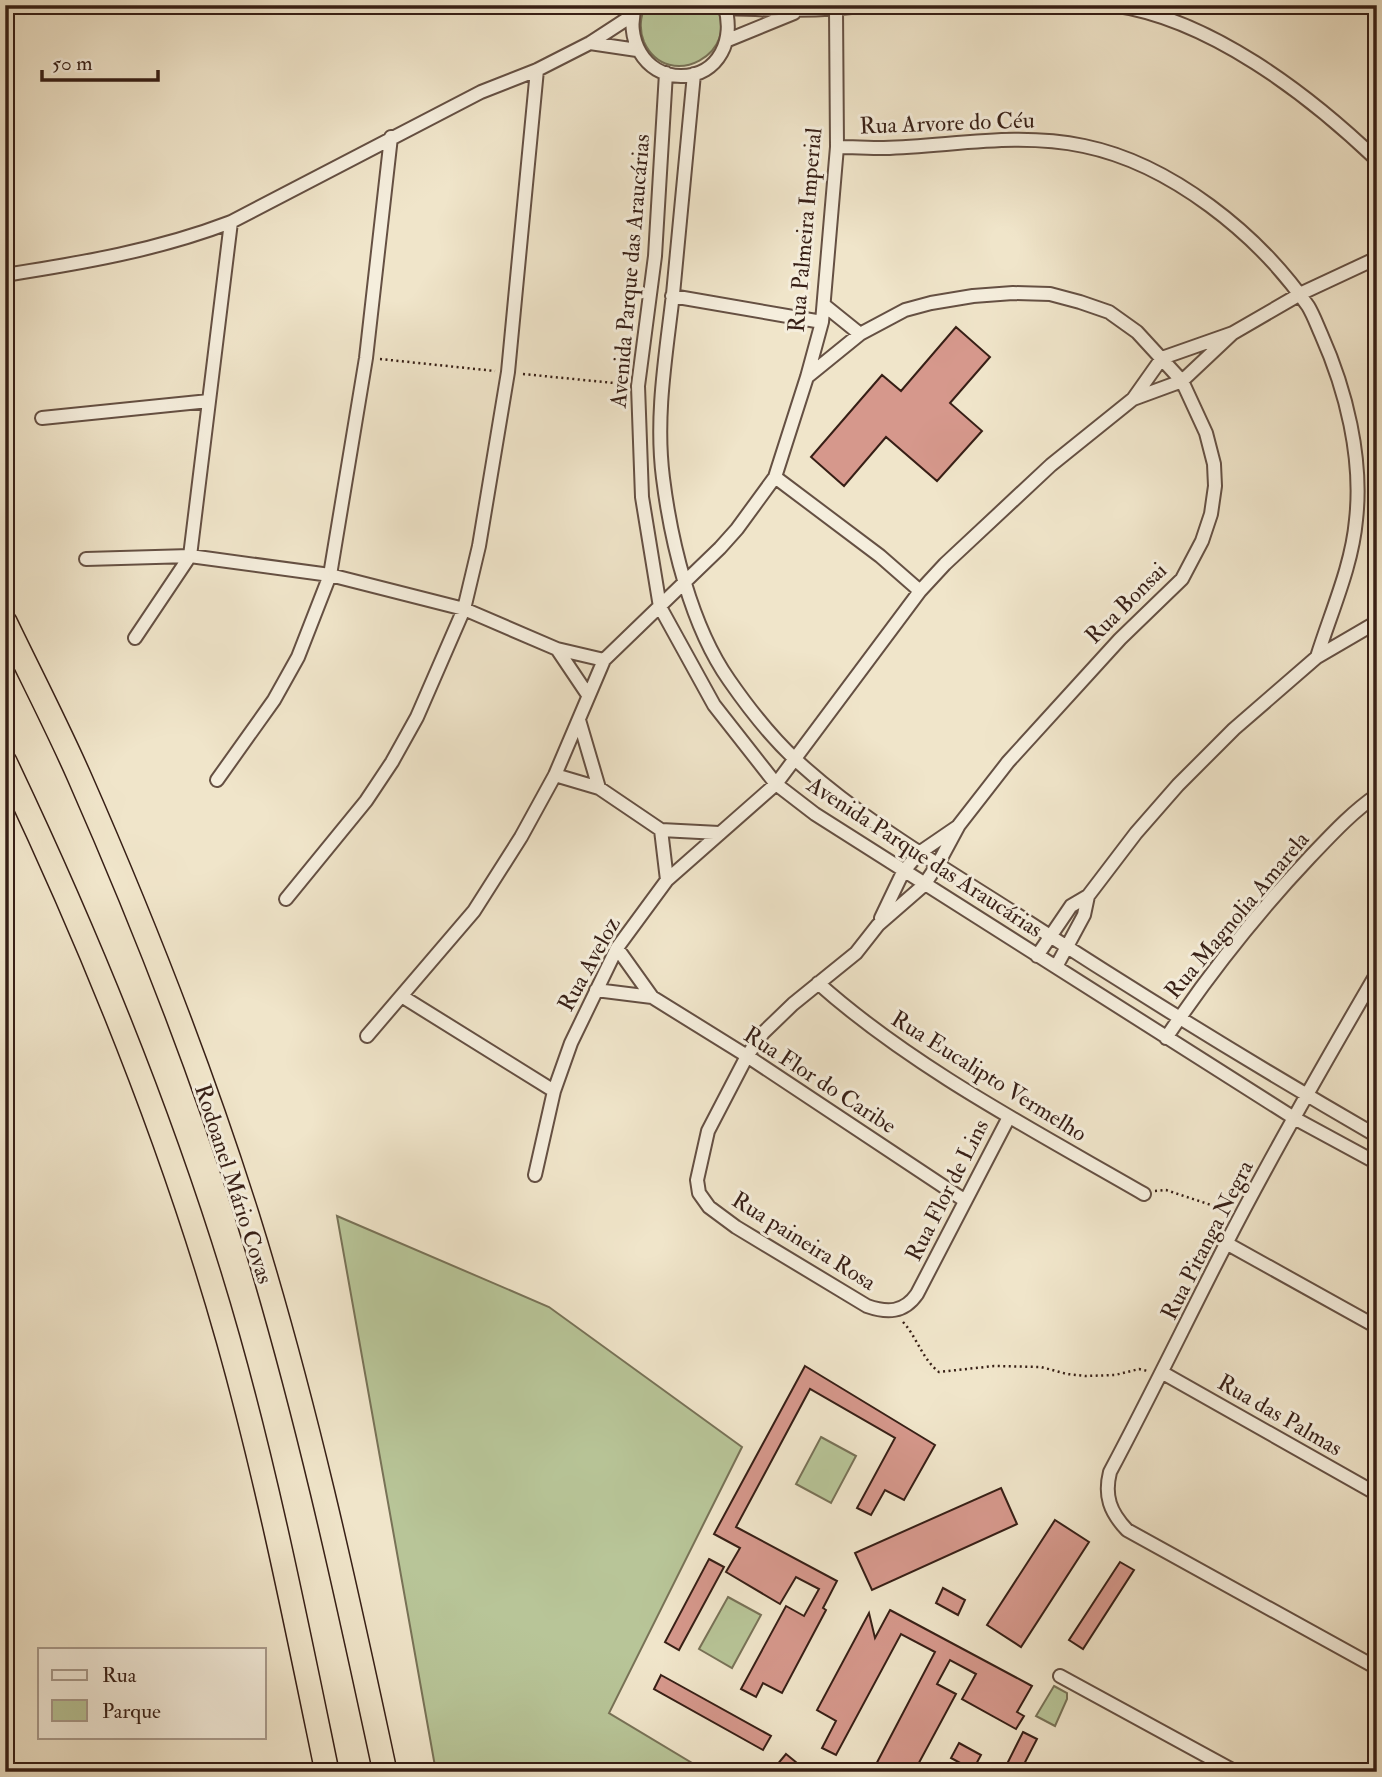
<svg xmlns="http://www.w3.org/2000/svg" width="1382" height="1777" font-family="'IM FELL Double Pica',serif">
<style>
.green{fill:#b8c598;stroke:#787257;stroke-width:2}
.building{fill:#d6988c;stroke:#371f16;stroke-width:2}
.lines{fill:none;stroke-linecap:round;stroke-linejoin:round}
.minor-casing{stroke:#655043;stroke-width:16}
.motorway-casing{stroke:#371f16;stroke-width:26}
.path{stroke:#371f16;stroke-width:2.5;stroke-dasharray:2 3.5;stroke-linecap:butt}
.minor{stroke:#f5eedd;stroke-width:12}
.motorway{stroke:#f0e5ca;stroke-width:23}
.labels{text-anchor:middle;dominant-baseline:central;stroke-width:6;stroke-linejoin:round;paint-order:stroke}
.street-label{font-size:23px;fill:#371f16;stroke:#f5eedd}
</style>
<rect width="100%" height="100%" fill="#f0e5ca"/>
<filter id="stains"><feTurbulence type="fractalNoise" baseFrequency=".00286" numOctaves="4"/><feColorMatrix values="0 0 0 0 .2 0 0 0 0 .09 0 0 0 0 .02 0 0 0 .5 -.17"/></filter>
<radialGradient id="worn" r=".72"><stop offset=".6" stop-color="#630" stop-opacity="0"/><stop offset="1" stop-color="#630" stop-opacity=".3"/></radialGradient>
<path class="green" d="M646,5h69c29,47 -47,89 -71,37 -5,-12 -4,-26 2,-37z
M337,1216l212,91 193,140 -133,266 98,59h-271z
M821,1437l35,19 -25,47 -35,-19z
M728,1597l33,18 -29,53 -33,-19z
M1054,1686l13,7v6l-12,27 -19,-10z"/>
<path class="building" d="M956,327l34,30 -40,46 32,28 -45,50 -51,-44 -42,49 -33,-29 71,-82 19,16z
M805,1366l130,79 -31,55 -19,-10 -14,25 -14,-7 38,-70 -85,-49 -74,138 101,54 -14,27 3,2 -44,83 -19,-10 -7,14 -15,-8 45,-83 18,10 15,-27 -23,-12 -16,27 -54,-32 14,-24 -26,-14z
M1001,1488l16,36 -145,66 -17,-37z
M1055,1520l34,22 -68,105 -34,-22z
M709,1559l15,8 -45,83 -14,-8z
M1120,1562l14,8 -51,79 -14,-9z
M943,1588l22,12 -7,15 -22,-12z
M890,1610l142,76 -15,26 7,4 -8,13 -54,-30 14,-25 -26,-14 -13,24 19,10 -42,78h-42l63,-120 -34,-18 -65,121 -14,-7 14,-27 -19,-11 52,-97 6,25z
M661,1675l110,61 -8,14 -109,-61z
M1023,1732l14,7 -17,33h-17z
M959,1743l22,12 -8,15 -22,-12z
M786,1754l22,18h-24l-8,-6z"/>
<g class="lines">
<g class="minor-casing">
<path id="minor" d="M636,5c-12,32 8,71 45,71 38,0 55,-38 43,-71
M1112,5c97,13 196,89 265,155
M725,8c48,2 94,4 142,-3
M728,40l66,-27
M590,43l47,7
M666,73l-11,183 -17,130 4,111 18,110 54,98 62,79 39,30 479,304 83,45
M694,74c-7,73 -14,147 -21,220 -7,61 -18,122 -10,184 8,64 28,148 66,202 18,26 44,59 68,81 67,61 146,106 222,155 117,76 237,150 358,220
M837,147c15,0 31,1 47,1 69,-2 132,-16 200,-2 87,18 174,88 224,160 5,8 9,19 13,28 25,56 42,124 35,186 -4,46 -25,92 -39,137
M5,275c77,-12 153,-25 226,-53l250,-130 56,-22 53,-27 43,-28
M672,296l150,26
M824,305l36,29
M807,377l53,-43 45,-24 26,-7 42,-7 40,-3 37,1 30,8 29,10 28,20 45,49 24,52 8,31 1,22 -4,28 -9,27 -20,38 -62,60 -112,123 -49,63 -21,39 -14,21 -46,40 -22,28 -63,51 -30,29 -16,23 -39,75 -11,49 2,13 10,14 27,20 131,79c20,7 37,7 50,-12l92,-177
M1133,399l49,-18 51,-48 69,-40 75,-35
M42,418l167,-17
M775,477l105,79 40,35
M86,559l104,-3 140,19 134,34 93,40 47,11
M135,638l55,-82 41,-334
M557,649l31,46
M579,720l20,68
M555,775l44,13 62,42 58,3
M217,780l57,-80 24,-43 32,-82 36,-217 25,-221
M661,830l6,50
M286,899l80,-98 26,-39 25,-45 47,-108 15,-63 29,-174 29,-302
M881,918l22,-46 16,-19 38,-26
M617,948l35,49 95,59 217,144
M1037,956l34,-50 17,-10 48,-63 42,-48 56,-56 83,-72 60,-35
M1056,967l28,-52 4,-19
M1377,973c-52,89 -104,179 -151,271 -39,76 -76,153 -116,228 -6,24 0,40 17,58l250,138
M818,983c94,84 217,148 326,211
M596,990l56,7
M403,997l151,94
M367,1036l107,-125 47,-74 34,-62 49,-115 116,-112 17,-19 38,-52 32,-100 15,-55 15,-175 -1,-137
M1166,1038c43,-64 91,-125 144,-181 21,-22 42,-45 67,-62
M535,1175l19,-84 17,-48 46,-95 50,-68 109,-96 144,-193 25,-27 106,-99 82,-66 29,-41 71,-25
M1226,1243l151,84
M1163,1373l214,121
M1060,1676l176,96"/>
</g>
<g class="motorway-casing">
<path id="motorway" d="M5,622c25,52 51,102 74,154 63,143 121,290 168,439 57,182 98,370 138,557
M5,762c87,183 168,382 223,577 40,142 69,288 99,433"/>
</g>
<path class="path" d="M380,359l115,12
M523,374l101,10
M1155,1191l11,-1 63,21
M903,1322c14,15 19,37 36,50l55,-6 47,1 26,7 18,2 30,-1 24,-6 9,2"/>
<use href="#minor" class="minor"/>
<use href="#motorway" class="motorway"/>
</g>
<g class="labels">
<g class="street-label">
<text transform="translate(947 123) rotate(-2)">Rua Arvore do Céu</text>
<text transform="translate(805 230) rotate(-85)">Rua Palmeira Imperial</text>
<text transform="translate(630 271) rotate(-85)">Avenida Parque das Araucárias</text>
<text transform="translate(1126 603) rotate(-45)">Rua Bonsai</text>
<text transform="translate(925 857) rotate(33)">Avenida Parque das Araucárias</text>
<text transform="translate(1237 915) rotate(-50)">Rua Magnolia Amarela</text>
<text transform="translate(589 964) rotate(-61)">Rua Aveloz</text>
<text transform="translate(989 1076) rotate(32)">Rua Eucalipto Vermelho</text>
<text transform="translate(820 1080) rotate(33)">Rua Flor do Caribe</text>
<text transform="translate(234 1184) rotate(72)">Rodoanel Mário Covas</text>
<text transform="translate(947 1190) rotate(-63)">Rua Flor de Lins</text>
<text transform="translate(1207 1240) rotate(-63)">Rua Pitanga Negra</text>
<text transform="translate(804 1241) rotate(32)">Rua paineira Rosa</text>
<text transform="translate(1280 1415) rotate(30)">Rua das Palmas</text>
</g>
</g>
<rect width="1382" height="1777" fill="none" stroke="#f0e5ca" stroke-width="28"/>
<rect x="7" y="7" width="1368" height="1763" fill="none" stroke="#371f16" stroke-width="3.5"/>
<rect x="14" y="14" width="1354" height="1749" fill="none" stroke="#371f16" stroke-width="2"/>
<rect x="38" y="1648" width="228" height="91" fill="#f5eedd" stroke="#a99b8d" stroke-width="2"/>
<rect x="52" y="1670" width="35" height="10" fill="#f5eedd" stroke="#a99b8d" stroke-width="2"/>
<text x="102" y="1682" font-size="21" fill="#371f16">Rua</text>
<rect x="52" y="1700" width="35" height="21" fill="#b8c598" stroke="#a99b8d" stroke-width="2"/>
<text x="102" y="1718" font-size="21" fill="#371f16">Parque</text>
<path d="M42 70v10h116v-10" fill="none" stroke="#371f16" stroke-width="3.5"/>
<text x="52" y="70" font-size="21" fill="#371f16" stroke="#f5eedd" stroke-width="5" paint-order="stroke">50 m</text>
<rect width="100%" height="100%" filter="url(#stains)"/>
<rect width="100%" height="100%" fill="url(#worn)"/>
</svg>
